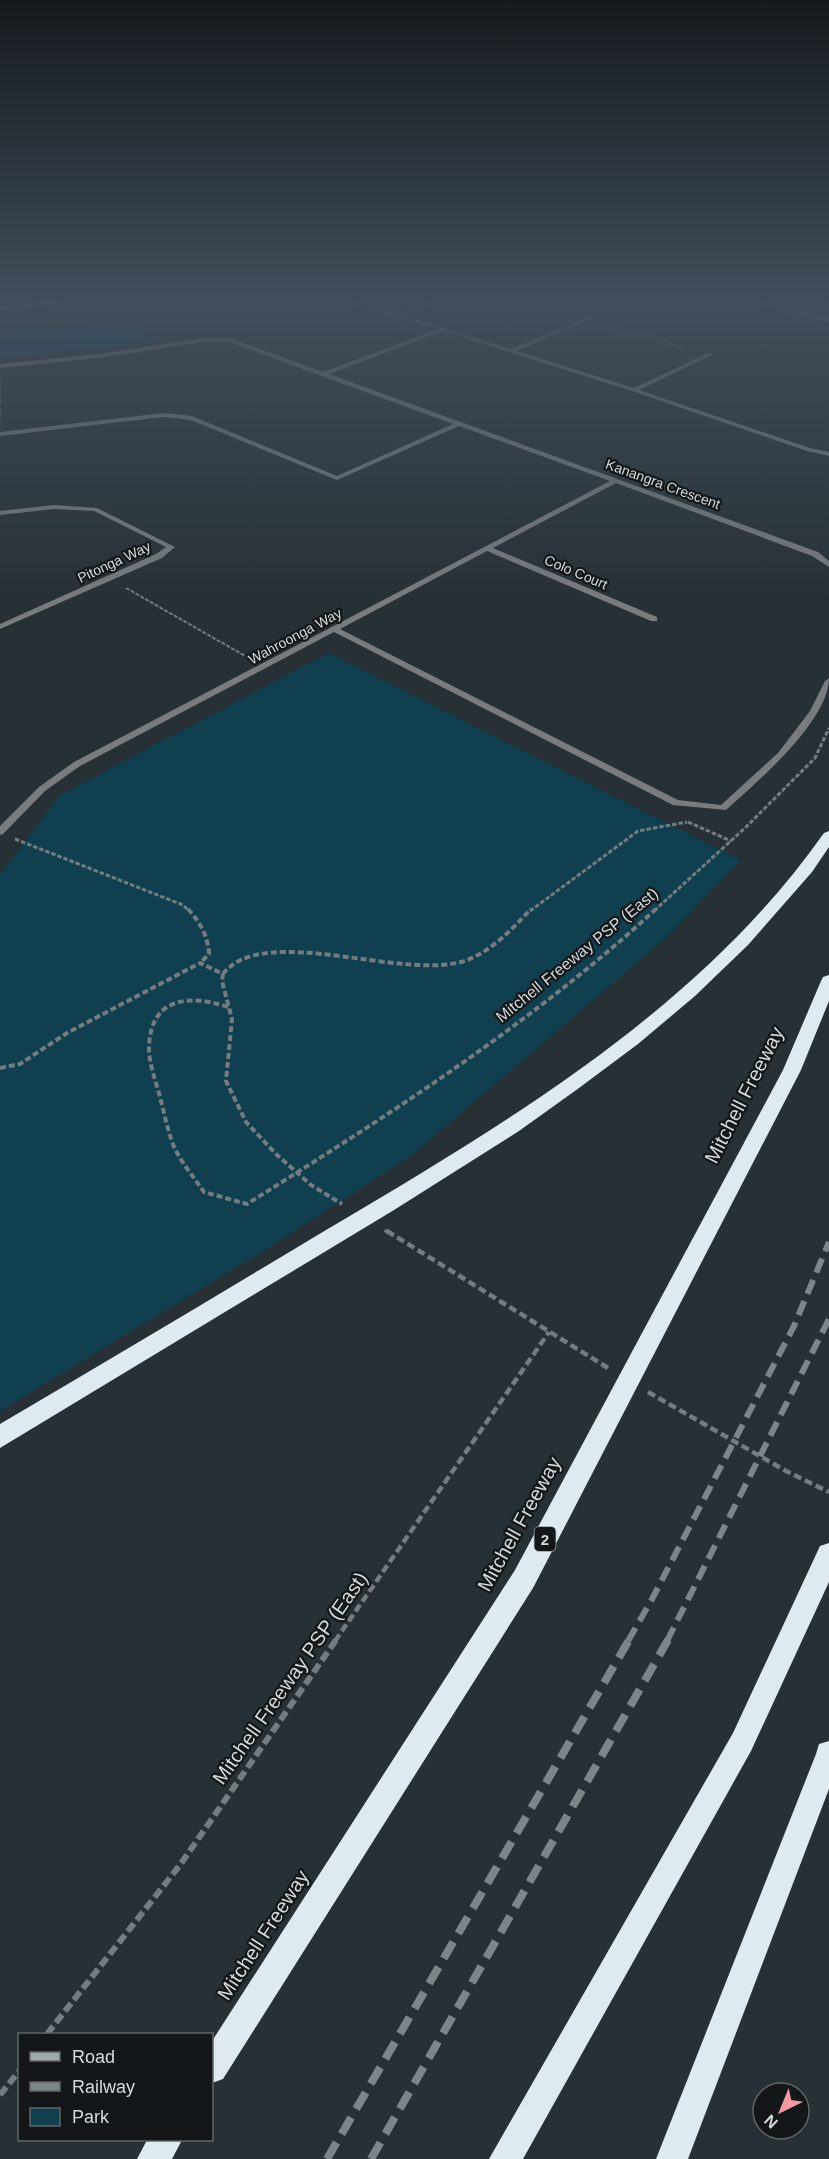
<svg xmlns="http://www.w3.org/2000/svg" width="829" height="2159" font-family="Helvetica,sans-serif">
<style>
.green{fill:#104050}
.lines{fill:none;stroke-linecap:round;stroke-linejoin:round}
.path-far5{stroke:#747c7f;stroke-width:1.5;stroke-dasharray:3 1.5;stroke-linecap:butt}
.path-far4{stroke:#747c7f;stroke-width:2;stroke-dasharray:4 1.5;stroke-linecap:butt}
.path-far3{stroke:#747c7f;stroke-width:3;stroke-dasharray:4.5 2;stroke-linecap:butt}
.path-far2{stroke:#747c7f;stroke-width:4;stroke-dasharray:6 3;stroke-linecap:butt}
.path-far1{stroke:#747c7f;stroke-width:4.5;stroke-dasharray:8 4;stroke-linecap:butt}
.path{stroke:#747c7f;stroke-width:6;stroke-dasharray:10 4.5;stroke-linecap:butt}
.minor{fill:#787c7f;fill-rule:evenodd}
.secondary{fill:#a1a9ac;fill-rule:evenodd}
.motorway{fill:#deeaef;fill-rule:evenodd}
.rail-far1{stroke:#7e8588;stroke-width:6;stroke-dasharray:15 8;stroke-linecap:butt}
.rail{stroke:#7e8588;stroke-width:8;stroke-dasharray:19 10;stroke-linecap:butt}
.labels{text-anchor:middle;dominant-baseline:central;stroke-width:4.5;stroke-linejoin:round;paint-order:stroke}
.far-street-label{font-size:14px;fill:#d4dadc;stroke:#131719}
.shield{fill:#131719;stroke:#9aa0a2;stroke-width:1.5}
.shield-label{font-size:15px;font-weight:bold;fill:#d4dadc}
.street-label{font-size:16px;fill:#d4dadc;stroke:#131719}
.near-street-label{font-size:20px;fill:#d4dadc;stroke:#131719}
</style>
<rect width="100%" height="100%" fill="#273034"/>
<path class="green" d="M134,323l16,20 -150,15v-23z
M329,653l412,207 -74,77 -256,219 -146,94 -265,161v-536l60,-80z"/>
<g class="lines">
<path class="path-far5" d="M599,325l49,8 35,17
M0,381v38"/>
<path class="path-far4" d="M126,588l121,69"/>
<path class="path-far3" d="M688,822l43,19
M15,839l168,66 6,6
M530,911l108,-80 49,-9
M654,911l92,-84 69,-69 14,-30"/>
<path class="path-far2" d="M188,909c12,13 20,27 21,45l-9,9
M223,974c40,-53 184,9 244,-14 26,-10 45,-31 64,-51
M228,1007c-39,-13 -78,-10 -79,41 0,16 7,34 11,49 4,15 7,30 12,45 7,18 21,34 32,50l43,12c142,-89 285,-181 409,-295
M0,1068l20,-4 47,-31 133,-70 23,11 -1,7 10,38 -6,62 20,41 31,33 34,30 31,19
M385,1230l4,3"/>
<path class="path-far1" d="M387,1231l221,137
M648,1392l138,79 43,21
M335,1641l214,-309"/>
<path class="path" d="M47,2034l133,-169 156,-225
M0,2095l20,-25"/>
<path class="minor" d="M340,300c17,0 42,14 55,13 16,-1 30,-13 46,-13l-40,15 110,34 79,-32v2l-73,32 117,37 74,-35h4v2l-73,35 171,58 19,4v4l-22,-5 -175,-60 -189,-60 -114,43 489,178 11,9v6l-17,-11 -196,-73 -123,65 164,69v4h-6l-164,-70 -147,78 338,171 43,5 57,-52 32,-42 15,-30 4,-3c0,43 -72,104 -103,132l-53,-5 -339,-173 -254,134 -35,25 -42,43 -3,1v-9l39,-39 35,-25 536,-281 -151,-55 -122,54 -146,-60 -27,-3 -164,19v-4l164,-19 28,3 145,60 116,-52 -224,-82h-25l-106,16 -98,10v-4l98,-10 106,-16h26l93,34 115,-43 -47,-12z
M747,300h8l74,19v4z
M54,505l43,3 78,39 -13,11 -162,71v-5l156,-70 10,-7 -72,-36 -40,-2 -54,6v-4z"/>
<path class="secondary" d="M68,300h19l-87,10v-4z"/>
<path class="motorway" d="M829,831v16l-17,25 -64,73 -53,51 -57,48 -59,44 -60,43 -125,79 -394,238v-24c109,-64 218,-129 326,-194 182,-108 374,-221 498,-397z
M829,975v26l-28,69 -268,518 -310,491 -11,4v-42l303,-471 268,-500 38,-89 2,-4z
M829,1543v39l-78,169 -228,408h-34l244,-426 87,-187z
M829,1741v48l-141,370h-32l160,-405 3,-10z
M147,2140h35l-10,19h-35z"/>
<path class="rail-far1" d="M628,1641l23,-40 143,-275 35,-84
M667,1641l162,-322"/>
<path class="rail" d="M327,2159l302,-519
M371,2159l297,-519"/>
</g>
<linearGradient id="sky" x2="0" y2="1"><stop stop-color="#151a1d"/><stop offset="0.5" stop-color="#414e5c"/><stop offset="1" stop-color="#414e5c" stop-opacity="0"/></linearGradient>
<rect width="829" height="602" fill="url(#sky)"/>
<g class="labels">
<g class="far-street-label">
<text transform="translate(663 484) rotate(20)">Kanangra Crescent</text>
<text transform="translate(114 562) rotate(-25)">Pitonga Way</text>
<text transform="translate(576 572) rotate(23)">Colo Court</text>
<text transform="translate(295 636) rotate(-28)">Wahroonga Way</text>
</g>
<rect class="shield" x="534.5" y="1527" width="21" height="24" rx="4.5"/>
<g class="shield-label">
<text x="545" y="1539">2</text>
</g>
<g class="street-label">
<text transform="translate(577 955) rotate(-39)">Mitchell Freeway PSP (East)</text>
</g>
<g class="near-street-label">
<text transform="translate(744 1095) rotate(-63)">Mitchell Freeway</text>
<text transform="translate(519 1524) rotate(-61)">Mitchell Freeway</text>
<text transform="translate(290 1678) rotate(-55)">Mitchell Freeway PSP (East)</text>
<text transform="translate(263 1935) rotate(-57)">Mitchell Freeway</text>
</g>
</g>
<rect x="18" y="2033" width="195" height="108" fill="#131719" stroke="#606567" stroke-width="1.5"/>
<rect x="30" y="2052" width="30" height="9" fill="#a1a9ac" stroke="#606567" stroke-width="1.5"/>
<text x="72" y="2063" font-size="18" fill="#d4dadc">Road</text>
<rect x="30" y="2082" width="30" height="9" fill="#7e8588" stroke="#606567" stroke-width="1.5"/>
<text x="72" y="2093" font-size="18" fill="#d4dadc">Railway</text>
<rect x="30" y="2108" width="30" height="18" fill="#104050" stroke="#606567" stroke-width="1.5"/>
<text x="72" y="2123" font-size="18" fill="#d4dadc">Park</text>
<g transform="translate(781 2111) rotate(223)"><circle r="28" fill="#131719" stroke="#606567" stroke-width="1.5"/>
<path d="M0-4.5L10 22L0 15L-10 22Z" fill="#f49aa0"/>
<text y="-9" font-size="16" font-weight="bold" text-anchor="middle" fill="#d4dadc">N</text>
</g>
</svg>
